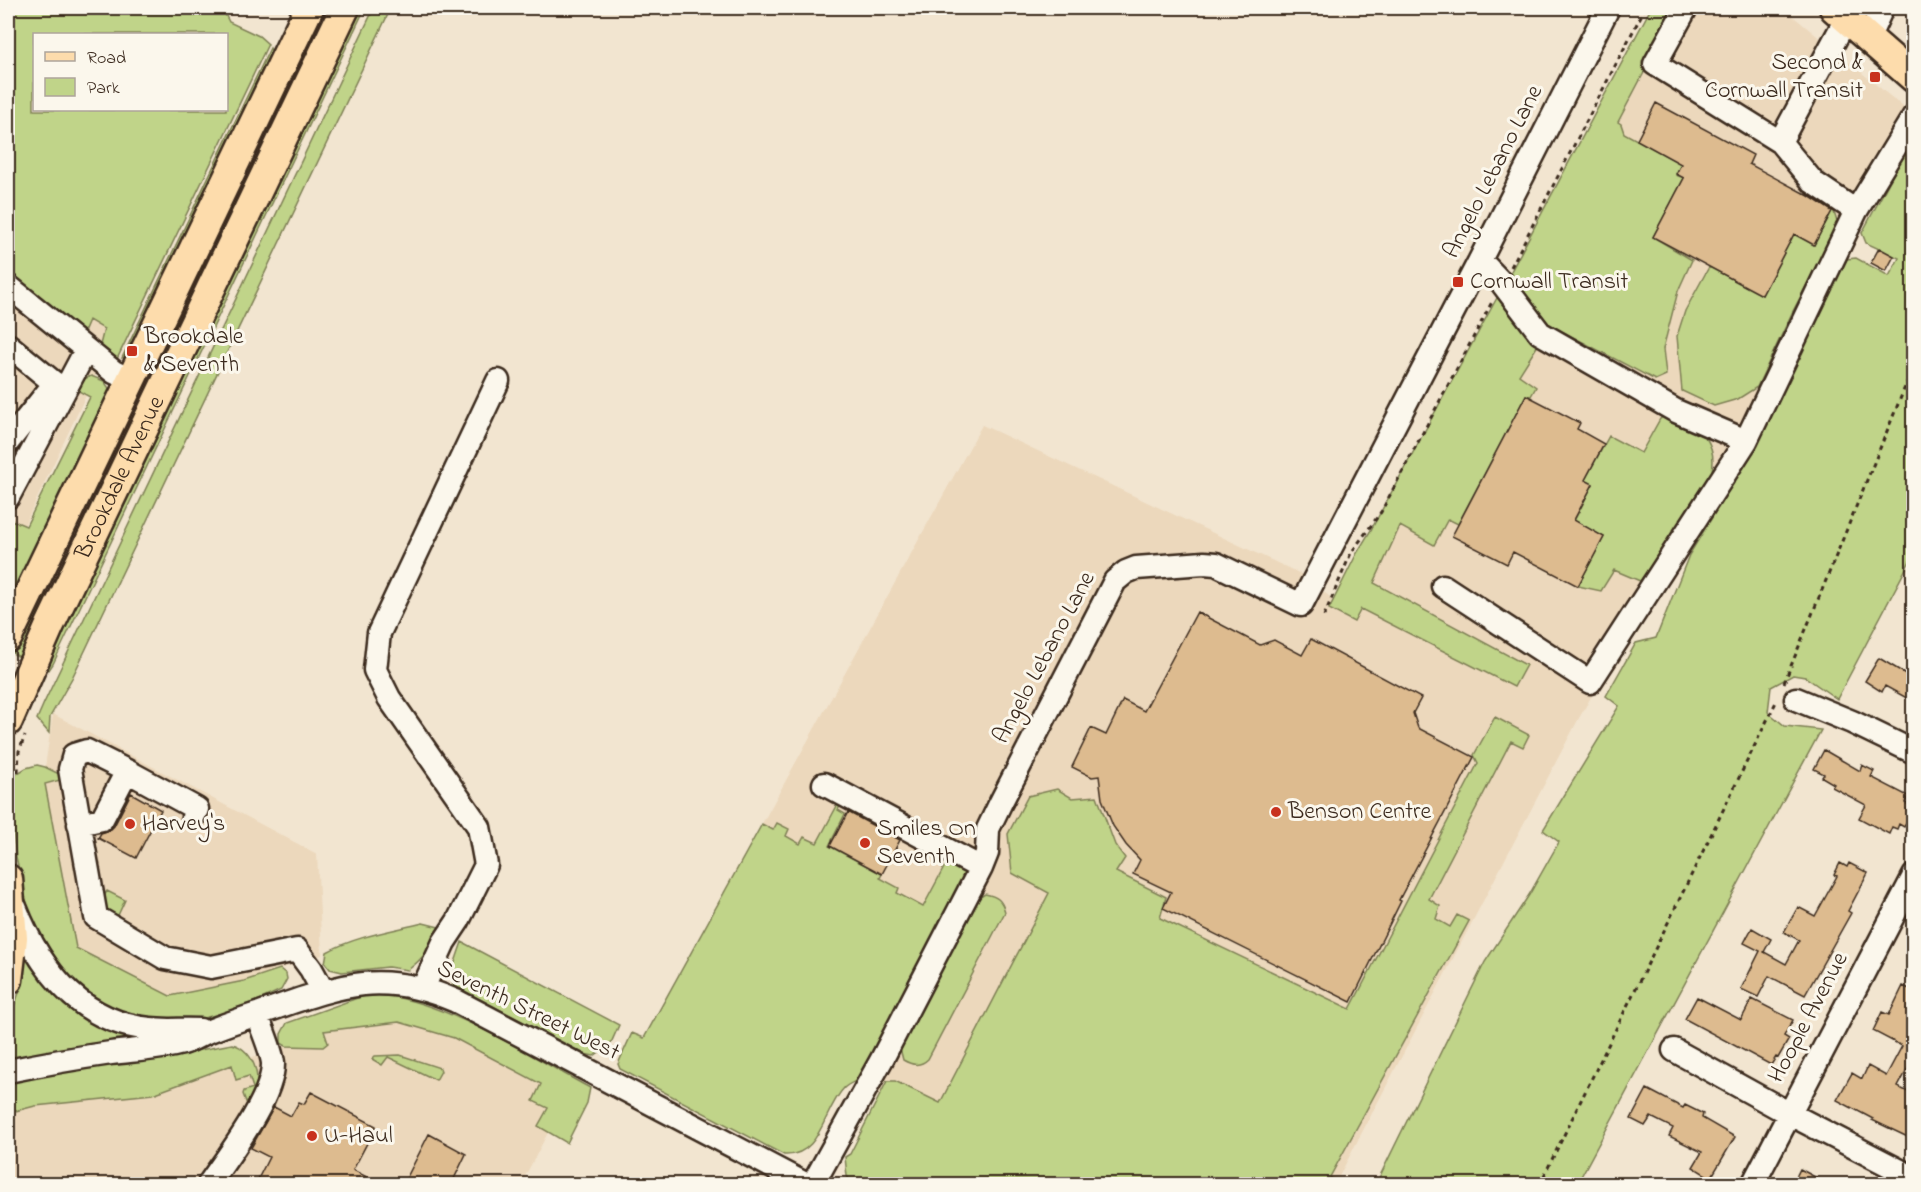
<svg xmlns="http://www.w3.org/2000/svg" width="1921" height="1192" font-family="'Indie Flower',sans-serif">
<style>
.built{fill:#ecd8bc}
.green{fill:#c0d489;stroke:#7e7f54;stroke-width:1.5;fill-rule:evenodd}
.building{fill:#ddbb8f;stroke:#3b2a1e;stroke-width:1.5}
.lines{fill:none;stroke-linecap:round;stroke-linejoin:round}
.minor-casing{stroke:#3b2a1e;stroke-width:27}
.major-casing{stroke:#3b2a1e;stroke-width:33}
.path{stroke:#3b2a1e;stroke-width:3;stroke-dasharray:4.5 4.5;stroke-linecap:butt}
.minor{stroke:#fbf7ec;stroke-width:22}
.major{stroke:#fddcac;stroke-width:28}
.poi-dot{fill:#c8321e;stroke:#fbf7ec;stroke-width:2}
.labels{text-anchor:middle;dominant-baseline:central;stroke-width:6;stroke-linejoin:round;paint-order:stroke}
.poi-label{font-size:24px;fill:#3b2a1e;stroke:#fbf7ec;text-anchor:start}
.street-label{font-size:24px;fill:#3b2a1e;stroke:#fbf7ec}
</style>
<rect width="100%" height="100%" fill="#f2e5d0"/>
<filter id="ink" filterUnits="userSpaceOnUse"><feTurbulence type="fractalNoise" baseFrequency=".0167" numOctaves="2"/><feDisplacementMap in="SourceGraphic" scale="12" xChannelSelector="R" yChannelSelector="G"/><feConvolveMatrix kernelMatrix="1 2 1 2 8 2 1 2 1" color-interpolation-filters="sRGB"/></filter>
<g filter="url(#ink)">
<path class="built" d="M1655,8h128l130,107v26l-334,577 -244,466 -391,-53 -271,-146 309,-560 319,149 33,26z
M8,251l107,83 -107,226z
M53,714l264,140 5,101 -78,26 -74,15 -94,-48 -31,-165v-16z
M386,1008l185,81 -50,95h-513v-73l28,-6 116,-11z"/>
<path class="green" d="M8,8h214l7,14 30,14 9,8 -151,315c-10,-3 -13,-6 -17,-14l4,-16 -15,-9 -6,14 -75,-56zM34,34h192v76h-192z
M356,8h9l-312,656 -4,6 -9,-2z
M374,8h17l-319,670 -22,39 -1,16 -12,-14 7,-16z
M1651,8h27l-60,114 3,2 3,9 57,31 -5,11 8,3 -31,59 39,23 -14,31 -15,58 3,26 -11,5 -105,-55 -41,-50z
M270,48l3,7 -142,301 -9,2z
M1913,137v418l-76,144 -32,-22 -12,-2 -22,12 -3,25 17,14 36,4 -244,454h-201l109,-222 44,-67 30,-53 -16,-12 76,-124 -13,-10 30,-53 20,-5 33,-83 65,-106 55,-118 38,-72 9,-1 33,18 10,-18 -33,-15 -4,-10z
M1833,209l5,16 -46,88 -35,74 -19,12 -24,7 -32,-15 -5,-55 8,-25 24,-44 53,28 32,-61 20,11z
M204,250l11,5 -36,76 -11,-6z
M1498,296l40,49 -19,30 17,12 -5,9 -5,-1 -68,129 -10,-5 -14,26 -34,-19 -26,57 152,82 -12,22 -153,-78 -7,13 -25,-13 28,-56 14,-23z
M91,376l13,5 9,13 -105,212v-77l4,-9 14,6 64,-129 -15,-8 4,-8z
M1671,410c31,17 51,35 38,72l-69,99 -26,-11 -13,21 -23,-5 26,-49 -30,-16 19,-37 -8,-4 24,-44 32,17 19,-34z
M41,592l11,5 -29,62 -11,-6z
M1495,717l34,18 -6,12 -12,-6 -82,158 11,7 -4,13 14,8 7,-12 12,6 -139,256 10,7h-488l-5,-8 -2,-19 5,-3 37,-73h8l45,22 109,-210 -37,-20 -4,-39 20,-38 29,-7 15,9 25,-2 18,49 10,13 -9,14 50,25 -6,21 190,91 128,-246 -4,-8z
M37,765l8,2 14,7 1,6 -15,4 31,164 94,48 74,-15 36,-12 6,5 1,5 -6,11 -39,18 -46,12 -22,2 -62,-11 -34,-21 -45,-61 -17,-71 -8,-79 18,-11z
M842,802l-4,8 7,4 -16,32 53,28 -2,4 19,10 -2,5 26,14 24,-45 19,10v4l-106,203c-6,3 -12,5 -16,9 -21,22 -23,69 -60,67l-164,-86 -2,-5 14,-31 12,5 118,-214 11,6 4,-7 12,6 -3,7 14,8 4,-7 13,6 21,-39z
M107,891l18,9 -11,24 -5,-1 -5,-27z
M985,894c12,2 17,6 20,18l-77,147c-8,8 -16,6 -25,1l-3,-12 77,-149z
M423,923l20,5c-10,16 -19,30 -35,42l-20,-3 -46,5 -12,-3 -5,-6 2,-11c29,-16 64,-21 96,-29z
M462,942l157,83 -8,18 -17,13 -10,-2 -131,-69 -2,-11z
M26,954l132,85 -132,17 -18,4v-36l14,-40z
M382,995c68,8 147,60 208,93l-3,15 -20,40 -29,-17 10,-18 -15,-7 8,-17 -87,-46 -55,-16 -75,9 4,12 -5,4 -37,-1 -5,-3v-9l6,-11 76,-27z
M232,1044c23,5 35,43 14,58l-3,-8 1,-3 9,-3 -4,-12 -13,4 -4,-15 -79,29 -118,12 -27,7v-35l160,-22z
M400,1055l40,13 1,3 -5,9 -48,-23 -6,8 -10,-6 3,-3z"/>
<path class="building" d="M1656,103l97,52 -4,9 60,32 23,15 -18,34 -20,-11 -32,61 -109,-58 31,-59 -8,-4 5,-10 -44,-24z
M1879,248l15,8 -8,15 -15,-8z
M1526,395l54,28 -3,6 27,15 -19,36 8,4 -19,36 30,17 -26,49 -65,-34 -6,12 -55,-28z
M1197,612l63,33 14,-5 28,15 9,-16 110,59 -8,15 5,15 56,29 -75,143 2,1 -50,101 -188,-94 8,-16 -38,-18 7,-14 -14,-15 -13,-19 -11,-27 -3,-23 -7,1 -20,-10 19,-39 15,7 17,-35 21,11z
M1879,658l35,21v23l-29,-16 -3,6 -17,-11z
M1824,750l36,21 2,-6 12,6 -3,6 37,19 -3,7 4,2 -2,5 5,2 -8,15 -5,-3 -2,5 -5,-2 -3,7 -30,-16 7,-13 -34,-18 2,-3 -12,-7 2,-3 -10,-5z
M131,793l30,17 -25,48 -38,-20 3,-5 9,-3 4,-4z
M848,812l52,28 -18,34 -52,-28z
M1840,863l7,4 2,-4 19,10 -20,38 3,2 -46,82 -36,-19 -11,21 -17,-8 19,-38 -16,-8 8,-15 19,11 -7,13 22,12 13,-24 -15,-8 14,-25 17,9 22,-40 -3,-1z
M1903,986l11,5v66l-16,30 16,8v45l-42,-20 1,-1 -36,-19 15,-27 10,6 6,-13 18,10 16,-30 -29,-15 9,-19 7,3z
M1697,997l44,23 11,-21 41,21 -9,16 5,3 -11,19 -2,-1 -5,8 -86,-46z
M1647,1089l36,19 2,-3 18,9 -1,4 33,19 -24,41 -18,-11 9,-15 -33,-16 4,-8 -22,-11 -6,9 -14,-7z
M311,1092l65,34 -23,44 29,15h-127l14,-28 -18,-9 23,-41 17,9 8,-14 5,2z
M429,1134l37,20 -15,31h-48z
M1800,1169l30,16h-38z"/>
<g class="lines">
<g class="minor-casing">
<path id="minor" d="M1686,8l-31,56 125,78
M1846,19l-66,123 33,40 43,29
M1868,39l14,-31
M8,286l106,86 17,8
M8,345l56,46
M1746,441l110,-230 58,-95
M8,442l47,-59
M8,497l78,-147
M1443,586l147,96 156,-241 -70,-30 -136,-78 -38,-50 -22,-23
M1796,699l56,23 62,30
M127,771l-40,-20 -13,4 -4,14 26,148 69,41 46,9 86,-17 14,19 12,22
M824,784l157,84
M79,824l23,-5 25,-48 70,38 -4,8
M15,907c24,61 64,115 135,122 16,2 33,0 50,1
M423,988l21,-46 14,-21 28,-56 -7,-38 -90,-129 -14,-28 4,-37 119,-252
M1674,1050l116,64 124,64
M8,1071c34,-7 68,-13 103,-18 24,-3 48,-4 72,-10 10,-3 19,-10 29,-13 20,-8 40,-14 60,-21 71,-25 112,-39 184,-8l349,183
M209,1184c19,-28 65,-87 64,-121 -1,-11 -12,-37 -16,-48
M813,1184l69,-125 99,-191 6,-15 1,-24 13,-27 114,-221 11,-9 10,-4 68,-5 12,1 85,41 179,-345 128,-252
M1753,1184l161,-308"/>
</g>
<g class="major-casing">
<g id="major">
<path d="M1834,8l80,70"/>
<path d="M8,637l301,-629"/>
<path id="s1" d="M8,721l42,-96 295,-617"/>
<path d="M8,879l5,59 -5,42"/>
</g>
</g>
<path class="path" d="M1511,267l134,-259
M1324,616l27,-63 30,-41 111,-210
M1784,683l130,-318
M18,772l1,-21 6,-15
M1540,1184l237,-484"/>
<use href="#minor" class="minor"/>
<use href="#major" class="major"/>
</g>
</g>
<g class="poi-dot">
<rect x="1869" y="71" width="12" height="12" rx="3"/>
<rect x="1452" y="276" width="12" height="12" rx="3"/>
<rect x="126" y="345" width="12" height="12" rx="3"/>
<circle cx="1276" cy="812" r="6"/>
<circle cx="130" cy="824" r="6"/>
<circle cx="865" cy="843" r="6"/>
<circle cx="312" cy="1136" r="6"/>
</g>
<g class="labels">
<g class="poi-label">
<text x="1863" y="63" text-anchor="end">Second &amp;<tspan x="1863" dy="28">Cornwall Transit</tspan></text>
<text x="1470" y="282">Cornwall Transit</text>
<text x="144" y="337">Brookdale<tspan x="144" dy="28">&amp; Seventh</tspan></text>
<text x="1288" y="812">Benson Centre</text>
<text x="142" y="824">Harvey's</text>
<text x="877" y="829">Smiles On<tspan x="877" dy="28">Seventh</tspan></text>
<text x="324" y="1136">U-Haul</text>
</g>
<g class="street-label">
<text transform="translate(1494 172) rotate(-63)">Angelo Lebano Lane</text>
<text stroke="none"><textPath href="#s1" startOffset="268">Brookdale Avenue</textPath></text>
<text transform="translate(1045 658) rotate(-62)">Angelo Lebano Lane</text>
<text transform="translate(528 1011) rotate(26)">Seventh Street West</text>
<text transform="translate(1809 1018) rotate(-62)">Hoople Avenue</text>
</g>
</g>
<rect width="1921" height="1192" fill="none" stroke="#fbf7ec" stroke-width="30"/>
<rect x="15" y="15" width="1891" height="1162" fill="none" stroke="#3b2a1e" stroke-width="2" filter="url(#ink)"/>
<rect x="33" y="33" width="195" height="78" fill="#fbf7ec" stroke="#aea59a" stroke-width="1.5"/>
<rect x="45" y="52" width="30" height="9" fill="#fddcac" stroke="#aea59a" stroke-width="1.5"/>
<text x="87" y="63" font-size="18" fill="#3b2a1e">Road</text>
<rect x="45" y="78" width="30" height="18" fill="#c0d489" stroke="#aea59a" stroke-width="1.5"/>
<text x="87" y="93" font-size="18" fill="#3b2a1e">Park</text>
</svg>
